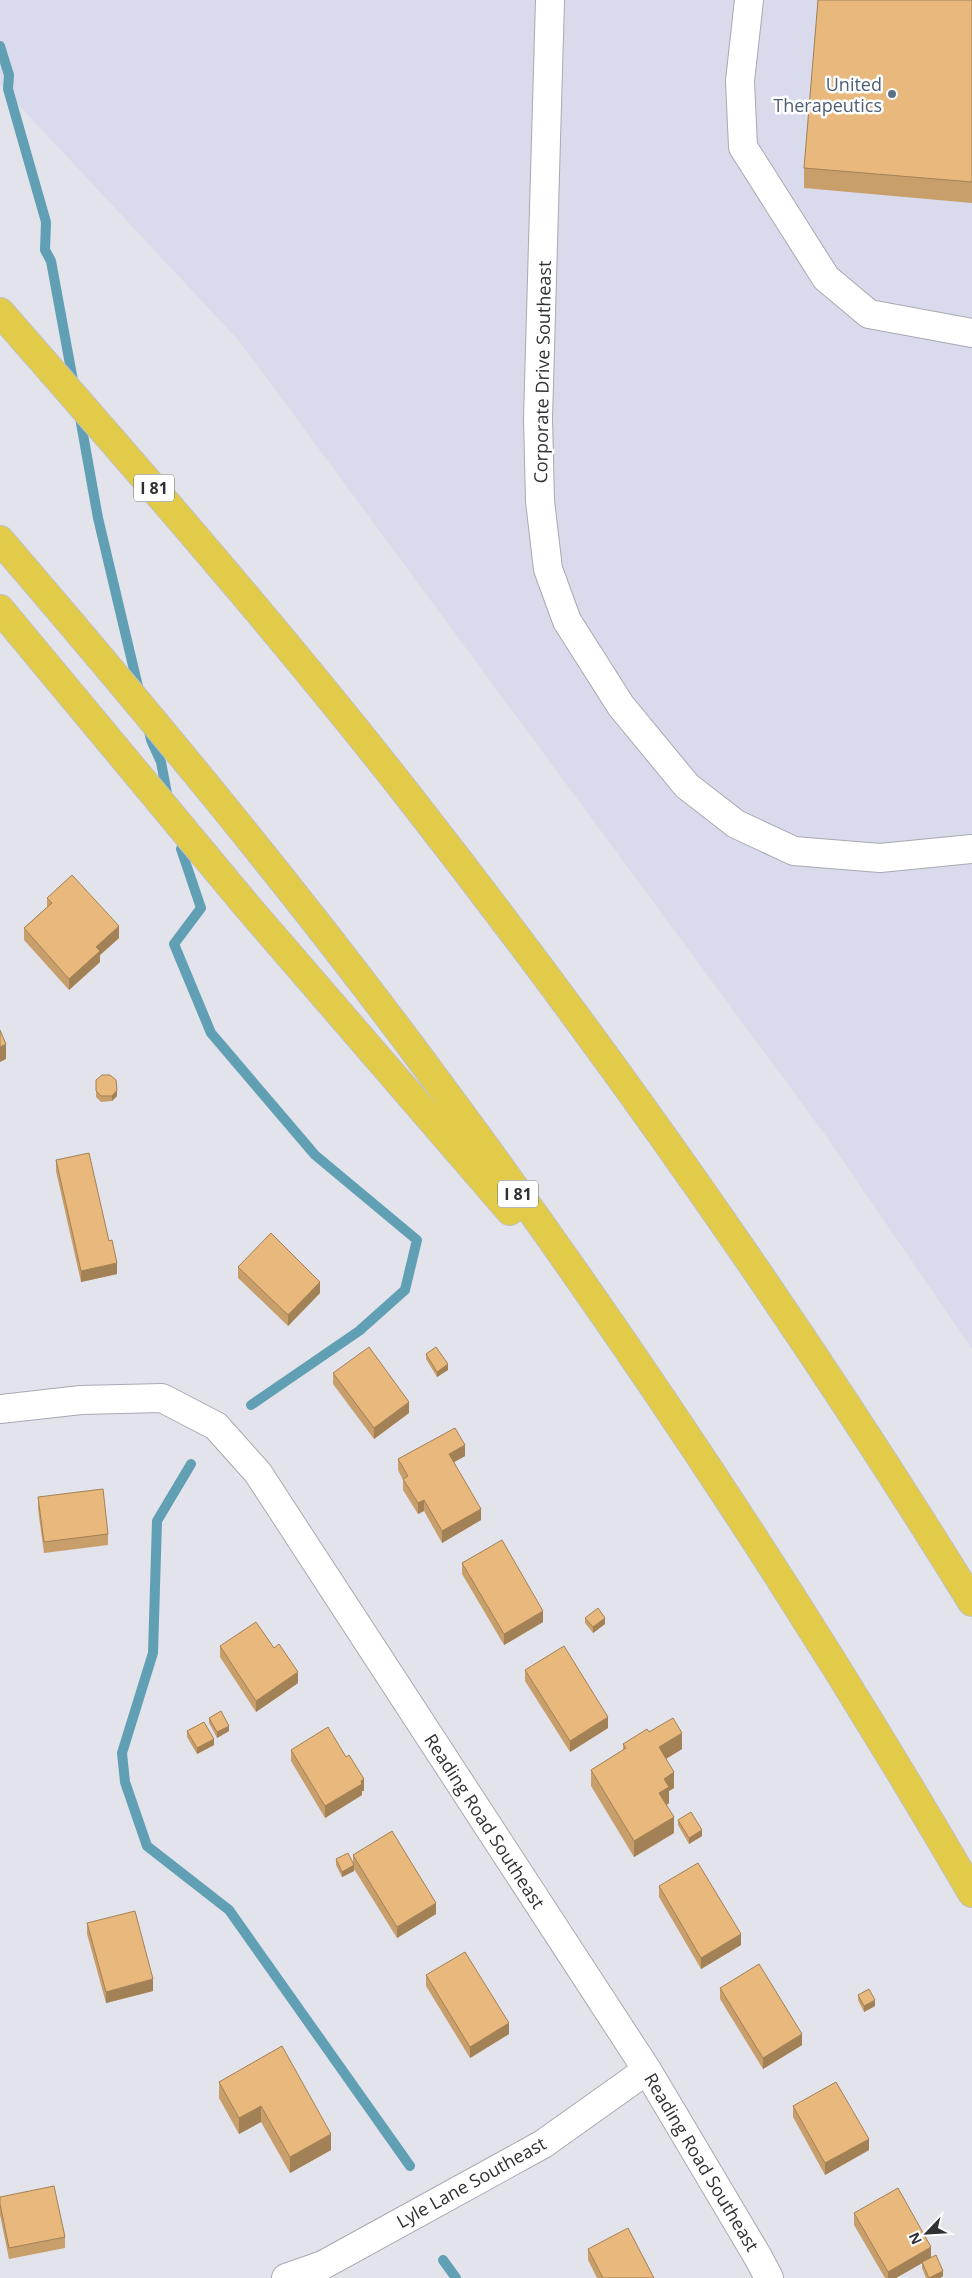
<svg xmlns="http://www.w3.org/2000/svg" width="972" height="2278" font-family="'Open Sans',sans-serif">
<style>
.built{fill:#d9daeb}
.lines{fill:none;stroke-linecap:round;stroke-linejoin:round}
.stream{stroke:#61a0b4;stroke-width:10}
.minor-casing{stroke:#a8a9b2;stroke-width:30}
.highway-casing{stroke:#c1c1c2;stroke-width:30}
.minor{stroke:#fff;stroke-width:28}
.highway{stroke:#e2cb48;stroke-width:28}
.wall{fill:#c89e6b}
.shaded-wall{fill:#a28157}
.building{fill:#e8b87c;stroke:#a28157}
.service-dot{fill:#5c6f8a;stroke:#fff;stroke-width:2}
.labels{text-anchor:middle;dominant-baseline:central;stroke-width:5;stroke-linejoin:round;paint-order:stroke}
.shield{fill:#fff;stroke:#6e6f71;stroke-width:1}
.shield-label{font-size:16px;font-weight:bold;fill:#303134}
.service-label{font-size:18px;fill:#4e5e75;stroke:#fff;text-anchor:end}
.street-label{font-size:18px;fill:#303134;stroke:#fff}
</style>
<rect width="100%" height="100%" fill="#e3e3ec"/>
<path class="built" d="M0,0h972v1349l-146,-213 -586,-794 -240,-257z"/>
<g class="lines">
<path class="stream" d="M0,46l9,29 -1,14 38,133 -1,28 6,11 23,125
M79,412l19,106 41,173
M148,727l3,13 10,22 7,37
M185,837l-4,12 20,59 -27,36 37,89 104,122 102,85 -12,50 -46,41 -108,74
M191,1464l-34,57 -4,132 -31,100 3,29 22,64 82,64 181,256
M443,2260l13,18"/>
<g class="minor-casing">
<path id="minor" d="M550,0l-12,418 2,83 8,68 19,52 54,85 66,80 49,38 58,27 86,7 92,-9
M749,0l-9,81 3,66 83,131 43,36 103,19
M0,1409l81,-9 81,-2 54,28 42,47 389,597 111,187 11,21
M286,2278l37,-13 220,-121 104,-74"/>
</g>
<g class="highway-casing">
<path id="highway" d="M0,312c141,161 282,322 414,491 200,256 387,522 558,799
M0,540c146,170 289,342 422,521 199,267 383,545 550,832
M0,609l246,296 264,306"/>
</g>
<use href="#minor" class="minor"/>
<use href="#highway" class="highway"/>
</g>
<path class="wall" d="M972,0v203l-168,-15v-20z
M47,898l72,40 -19,17v7l-31,28 -45,-50v-12l23,-21z
M96,1080l21,16 -5,5 -11,1 -5,-5z
M56,1160l53,81 8,33 -36,8 -25,-111z
M238,1267l82,26 -32,33 -50,-48z
M426,1354l22,16 -11,7 -11,-18z
M333,1373l76,40 -35,26 -41,-55z
M465,1456l-11,6 27,58 -39,23 -18,-32 -6,3 -15,-24v-10l-5,-10v-11z
M38,1497l70,37v11l-64,8 -6,-44z
M462,1563l81,59 -39,23 -42,-71z
M585,1618l20,6 -12,9 -8,-10z
M220,1646l54,2 24,35 -42,29 -36,-55z
M525,1670l83,58 -38,24 -45,-71z
M209,1718l20,13 -12,7 -8,-15z
M187,1731l27,14 -17,9 -10,-17z
M649,1732l33,17 -16,10 8,29 -5,3v12l-2,2 7,28 -40,24 -43,-71v-16l32,-20v-6z
M291,1750l73,41h-2v4l-37,23 -34,-57z
M678,1820l24,16 -13,8 -11,-19z
M353,1855l83,59 -39,24 -43,-69v2l-12,6 -6,-12v-6l17,4z
M659,1886l82,59 -40,24 -42,-72z
M87,1923l66,68 -47,12 -19,-69z
M426,1975l83,59 -39,24 -44,-72z
M720,1988l82,57 -39,24 -43,-70z
M858,1995l17,11 -11,6 -6,-12z
M282,2046l49,104 -41,23 -29,-51 -22,12 -20,-36v-16z
M793,2106l76,44 -44,25 -32,-58z
M0,2197l65,40v11l-56,11 -9,-44z
M854,2213l77,45 12,18 -3,2h-14l-4,-10v-5l-26,15h-11l-31,-53z
M588,2249l66,29h-57l-9,-18z"/>
<path class="shaded-wall" d="M119,926v12l-19,17v7l-31,28v-11l27,-32z
M6,1044v15l-6,3v-15z
M117,1090v6l-5,5v-5z
M117,1263v11l-36,8v-11z
M320,1282v11l-32,33v-11z
M448,1364v6l-11,7v-5z
M409,1402v11l-35,26v-11z
M465,1445v11l-16,9v-11z
M424,1500v11l-6,3v-11z
M481,1509v11l-39,23v-12z
M543,1611v11l-39,23v-11z
M605,1618v6l-12,9v-6z
M298,1672v11l-42,29v-11z
M608,1717v11l-38,24v-11z
M229,1726v5l-12,7v-6z
M682,1733v16l-23,14v-16z
M214,1739v6l-17,9v-6z
M674,1772v16l-5,3v12l-10,6v-16l5,-14z
M364,1779v12h-2v4l-37,23v-12z
M674,1817v16l-40,24v-16z
M702,1830v6l-13,8v-6z
M354,1865v6l-12,6v-5z
M436,1903v11l-39,24v-11z
M741,1934v11l-40,24v-11z
M153,1979v12l-47,12v-11z
M875,2000v6l-11,6v-6z
M509,2023v11l-39,24v-11z
M802,2034v11l-39,24v-11z
M261,2106v16l-22,12v-16z
M331,2134v16l-41,23v-16z
M869,2139v11l-44,25v-12z
M931,2247v11l-35,20h-8v-6z
M943,2271v5l-3,2h-11z"/>
<path class="building" d="M818,0h154v182l-168,-14z
M72,875l47,51 -23,21 4,4 -31,28 -45,-51 28,-25 -5,-5z
M0,1030l6,14 -6,3z
M102,1075h8l6,5 1,10 -5,6h-11l-5,-5v-11z
M89,1153l20,88 3,-1 5,23 -36,8 -25,-111z
M271,1233l49,49 -32,33 -50,-48z
M369,1347l40,55 -35,26 -41,-55z
M436,1347l12,17 -11,8 -11,-18z
M455,1428l10,17 -16,9 32,55 -39,22 -18,-31 -6,3 -15,-24 5,-3 -10,-17z
M103,1489l5,45 -64,8 -6,-45z
M502,1540l41,71 -39,23 -42,-71z
M598,1608l7,10 -12,9 -8,-9z
M256,1622l18,26 5,-4 19,28 -42,29 -36,-55z
M564,1646l44,71 -38,24 -45,-71z
M221,1711l8,15 -12,6 -8,-14z
M673,1718l9,15 -23,14 15,25 -10,7 5,8 -10,6 15,24 -40,24 -43,-71 35,-22 -3,-4 24,-15 2,3z
M204,1722l10,17 -17,9 -10,-17z
M328,1727l18,30 3,-2 15,24 -3,2 1,3 -37,22 -34,-56z
M691,1812l11,18 -13,8 -11,-18z
M392,1831l44,72 -39,24 -44,-72z
M348,1853l6,12 -12,7 -6,-13z
M698,1863l43,71 -40,24 -42,-72z
M135,1911l18,68 -47,13 -19,-69z
M465,1952l44,71 -39,24 -44,-72z
M759,1964l43,70 -39,24 -43,-70z
M869,1989l6,11 -11,6 -6,-11z
M282,2046l49,88 -41,23 -29,-51 -22,12 -20,-36z
M836,2082l33,57 -44,24 -32,-57z
M54,2186l11,51 -56,11 -9,-44v-7z
M898,2188l33,59 -43,25 -34,-59z
M628,2228l26,50h-51l-15,-29z
M936,2255l7,16 -14,7 -7,-16z"/>
<circle class="service-dot" cx="892" cy="94" r="5"/>
<g class="labels">
<g class="shield">
<rect x="134" y="474.5" width="40" height="27" rx="4"/>
<rect x="498" y="1180.5" width="40" height="27" rx="4"/>
</g>
<g class="shield-label">
<text x="154" y="488">I 81</text>
<text x="518" y="1194">I 81</text>
</g>
<g class="service-label">
<text x="882" y="84">United<tspan x="882" dy="21">Therapeutics</tspan></text>
</g>
<g class="street-label">
<text transform="translate(542 372) rotate(-89)">Corporate Drive Southeast</text>
<text transform="translate(485 1821) rotate(57)">Reading Road Southeast</text>
<text transform="translate(702 2162) rotate(59)">Reading Road Southeast</text>
<text transform="translate(471 2182) rotate(-29)">Lyle Lane Southeast</text>
</g>
</g>
<g transform="translate(927 2233) rotate(245)" stroke="#ffffff" stroke-width="4" paint-order="stroke">
<path d="M0-4L9 19L0 12L-9 19Z" fill="#303134"/>
<text y="-8" font-size="14" font-weight="bold" text-anchor="middle" fill="#303134">N</text>
</g>
</svg>
